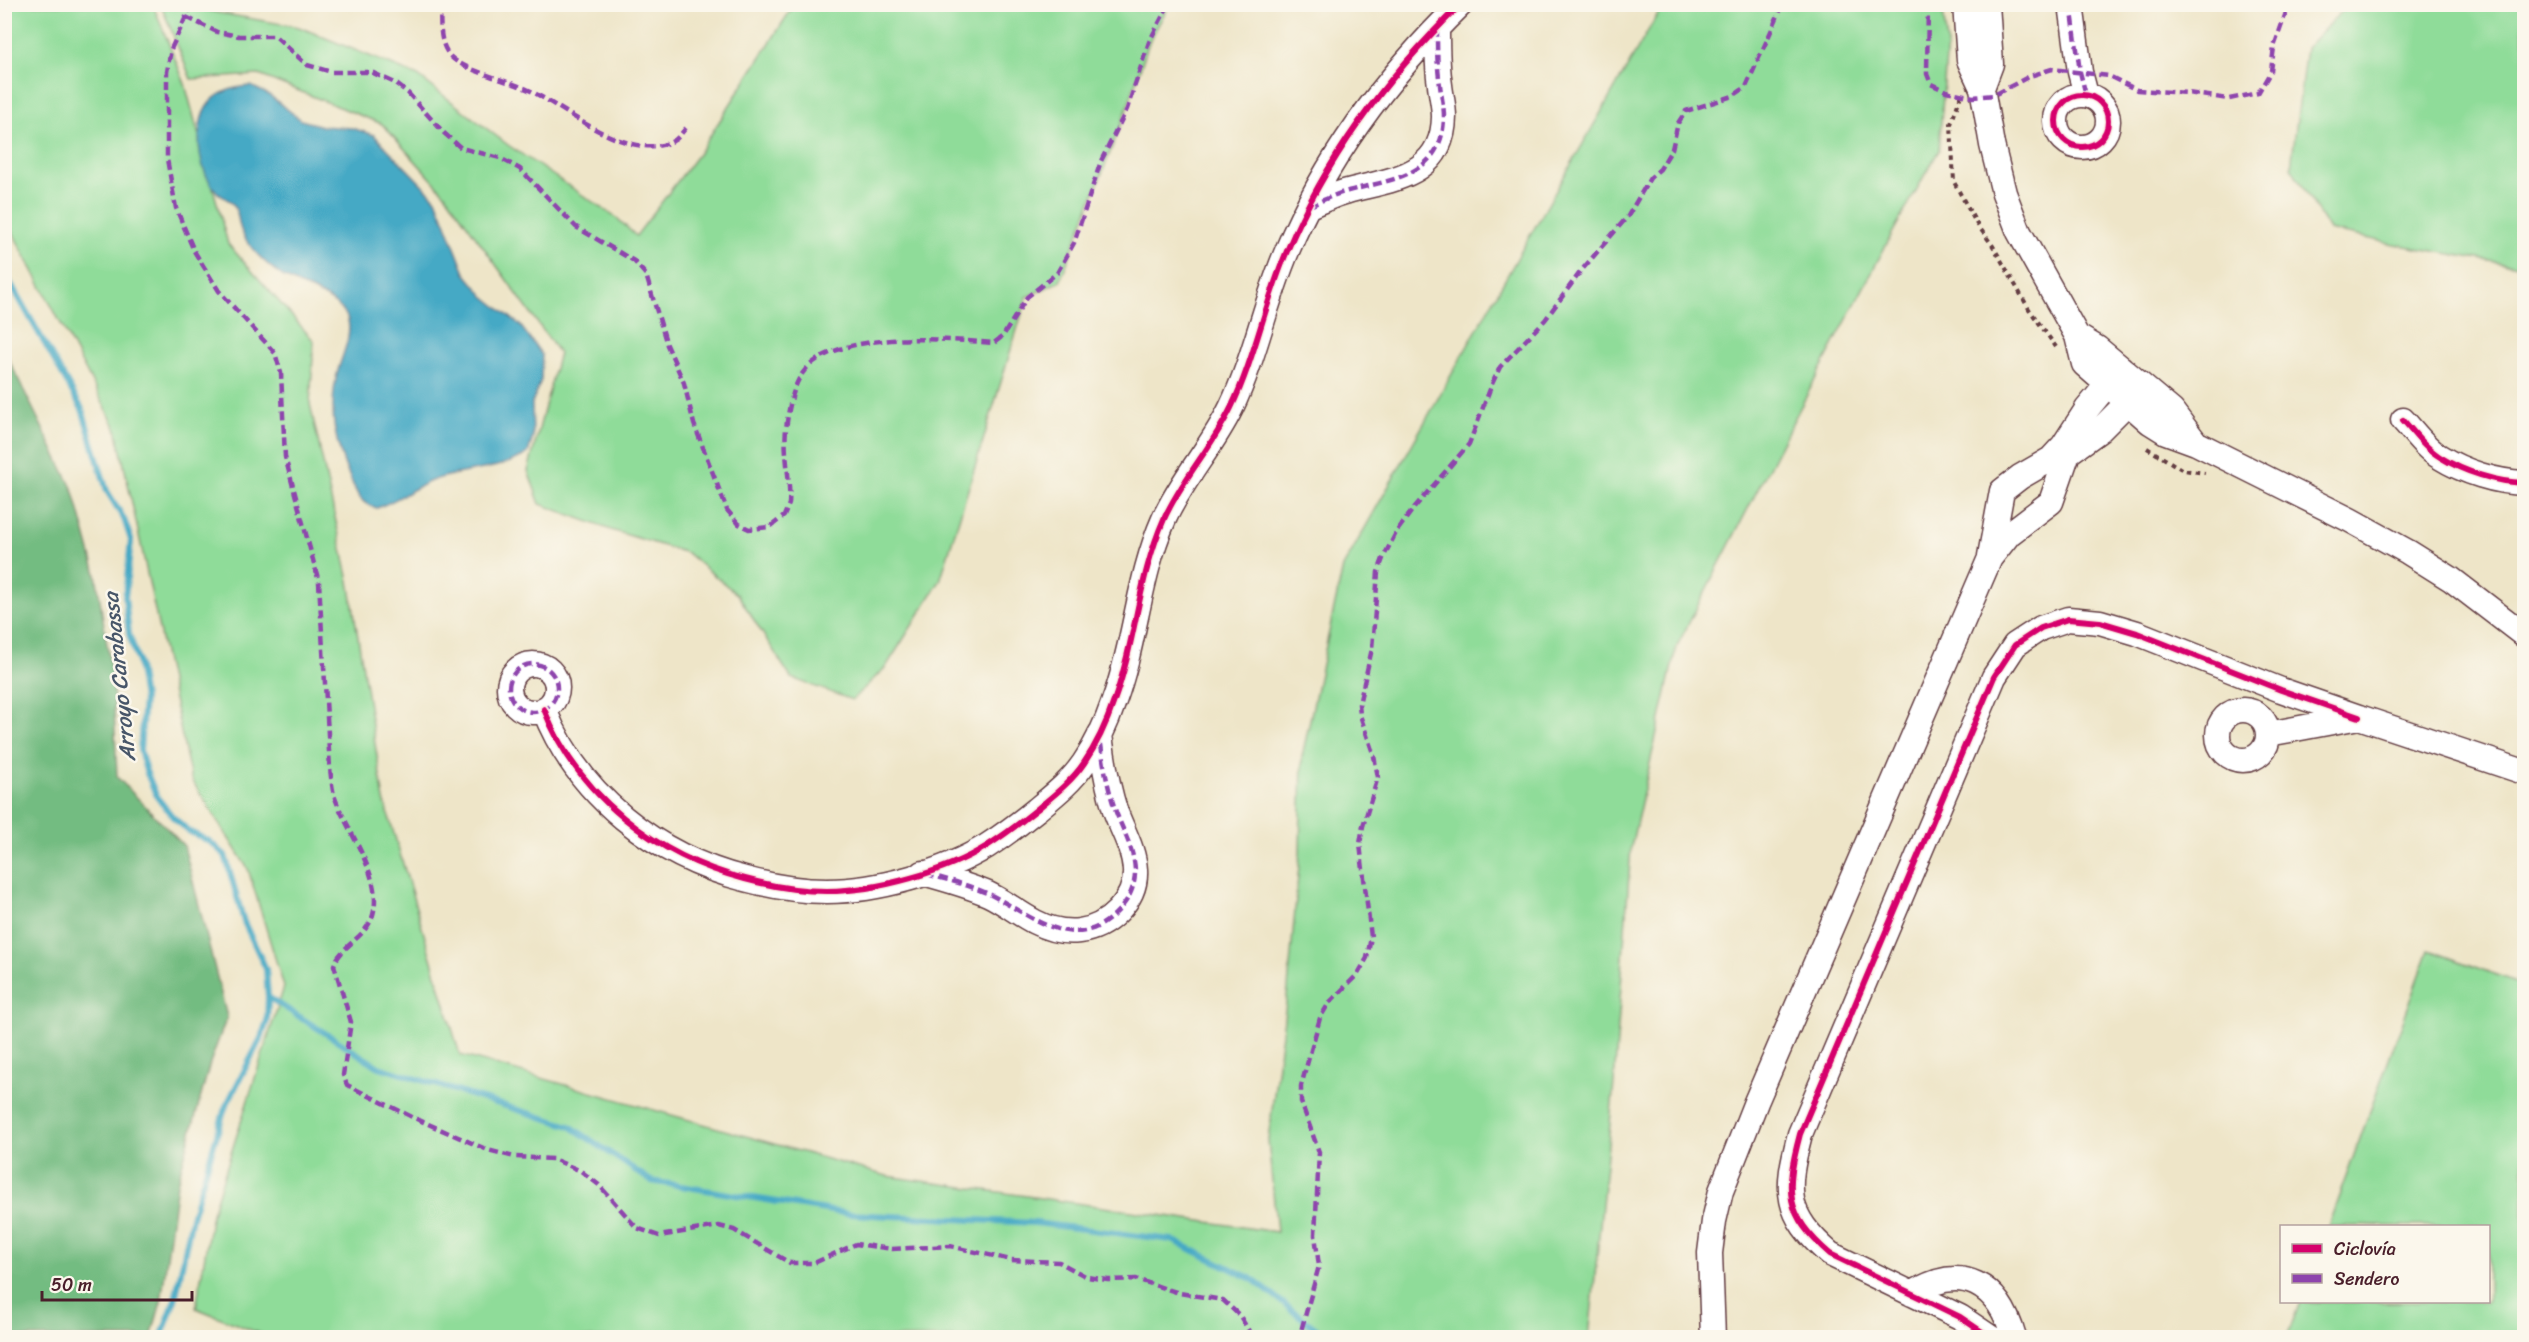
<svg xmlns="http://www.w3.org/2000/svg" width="2529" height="1342" font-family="Sriracha,sans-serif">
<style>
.green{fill:#8fdc99;stroke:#6c7e62;stroke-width:1.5}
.forest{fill:#73bc81;stroke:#5e6e56;stroke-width:1.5}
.water{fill:#45a9c5;stroke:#486478;stroke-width:1.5}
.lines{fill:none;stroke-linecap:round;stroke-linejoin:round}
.stream{stroke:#45a9c5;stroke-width:6}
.minor-casing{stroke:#633d43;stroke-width:27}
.path{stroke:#633d43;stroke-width:4;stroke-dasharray:4.5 4.5;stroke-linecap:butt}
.minor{stroke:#fff;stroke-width:24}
.quiet{stroke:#8e44ad;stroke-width:4.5;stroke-dasharray:9 4.5;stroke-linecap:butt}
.cycleway-casing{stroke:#fbf7ec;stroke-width:10}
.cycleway{stroke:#d6006c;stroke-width:6}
.labels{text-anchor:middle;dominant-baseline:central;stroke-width:5;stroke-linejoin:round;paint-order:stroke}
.water-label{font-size:22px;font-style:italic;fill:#485669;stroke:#fbf7ec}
</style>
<rect width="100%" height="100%" fill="#fbf7ec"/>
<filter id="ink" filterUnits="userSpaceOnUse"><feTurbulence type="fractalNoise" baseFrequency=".0167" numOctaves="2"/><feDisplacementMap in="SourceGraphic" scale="12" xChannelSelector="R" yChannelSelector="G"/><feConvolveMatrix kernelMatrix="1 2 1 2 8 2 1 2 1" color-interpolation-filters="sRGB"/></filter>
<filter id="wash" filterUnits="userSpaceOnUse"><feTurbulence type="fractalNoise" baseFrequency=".008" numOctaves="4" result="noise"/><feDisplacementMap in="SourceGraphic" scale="24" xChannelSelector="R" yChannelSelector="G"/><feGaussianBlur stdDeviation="1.35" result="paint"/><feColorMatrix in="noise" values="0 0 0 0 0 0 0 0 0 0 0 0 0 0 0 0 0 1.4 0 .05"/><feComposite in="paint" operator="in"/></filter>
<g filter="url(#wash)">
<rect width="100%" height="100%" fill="#eee5c8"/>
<path class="green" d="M5,5h148l32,79 43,160 86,97 -4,63 39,177 35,219 76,255 427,121 390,56 -9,-92 20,-152 12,-134 2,-97 41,-190 177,-314 143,-248h279l5,38 -8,107 -45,80 -104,197 -114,221 -45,199 -17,236 -25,254 -1318,1 -75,-30 16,-95 72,-226 -36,-118 -57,-90 -75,-351 -111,-210z
M161,5h26l32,8 80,14 119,49 90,69 110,74 18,17 63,-83 95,-148h375l-20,37 -22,67 -67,172 -33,16 -87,284 -54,86 -34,33 -61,-22 -53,-83 -51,-42 -76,-23 -71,-26 -12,-33 31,-118 -113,-158 -64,-71 -123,-49 -68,4z
M2348,5h176v262l-130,-23 -65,-14 -38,-63 15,-119z
M2429,950l95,35v352h-237l13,-35h188v-76h-160z"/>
<path class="forest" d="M5,352l69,140 22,82 17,109 4,94 67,69 43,171 -17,46 -33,121 -16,118 -10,35h-146z"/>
<path class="water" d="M251,86l18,9 32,25 21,6 30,2 22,7 62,64 29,74 19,23 36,29 22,30 -1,25 -9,23 1,34 -5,16c-29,19 -66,16 -97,28 -19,8 -35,20 -54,27 -16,-3 -20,-14 -26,-28 -16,-35 -23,-68 -14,-106 4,-17 15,-36 11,-54 -5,-22 -53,-34 -70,-47 -14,-11 -29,-25 -36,-41 -5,-9 -2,-22 -11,-30 -4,-4 -10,-5 -14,-10 -18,-20 -22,-54 -14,-78 8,-20 28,-27 48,-28z"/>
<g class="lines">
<path class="stream" d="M4,272l78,137 25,82 17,28 7,21 -6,57 4,37 9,27 6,38 -4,51 6,21 11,26 16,20 17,15 19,9 16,14 19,67 22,47 2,28 -1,24 -6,17 -36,70 -33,109 -17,83 -14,38
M268,997l111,70 191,59 81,55 199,33 185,9 137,17 80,39 76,59"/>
</g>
</g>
<g filter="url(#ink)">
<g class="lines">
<g class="minor-casing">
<path id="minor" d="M1965,4l4,56 13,28 10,57 12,48 15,39 58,104 7,28 66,58 16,10 30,11 154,77 58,32 43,27 73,56
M2071,4l9,68 6,23
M1982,88l9,-24 -4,-60
M2056 121a26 26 0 1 1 52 0a26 26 0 1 1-52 0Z
M1309,206c13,-5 26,-12 39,-15 44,-12 95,-15 96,-74 0,-11 -3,-22 -4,-32 -3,-19 -3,-37 -3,-56
M2077,336l20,12 75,63 24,32
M2403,420c11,12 23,29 37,37 24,15 56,25 84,26
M1990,556l12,-65 18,-14 31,-18 12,-13 24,-37 34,-41
M509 688a24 24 0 1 1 48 0a24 24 0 1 1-48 0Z
M544,709c33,86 113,148 201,170 26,7 55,12 82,12 50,0 118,-19 160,-45 17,-11 33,-23 49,-36 17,-14 36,-29 48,-47 13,-19 23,-41 30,-62 22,-60 24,-123 50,-182 18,-40 48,-72 67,-111 24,-50 34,-106 56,-157 39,-93 102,-177 174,-247
M2218 735a25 25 0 1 1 50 0a25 25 0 1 1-50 0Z
M2268,734l91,-17 165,55
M923,873c22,6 44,12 65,21 17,8 31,20 47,28 29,15 60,13 83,-11 11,-12 18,-24 17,-41 -1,-21 -13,-40 -20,-60 -8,-25 -12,-50 -15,-76
M1912,1294c50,-32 87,-10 102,44
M1713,1338l-3,-85 4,-32 7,-30 35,-89 234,-544 19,-24 42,-32 17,-49 32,-23 28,-28 13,-17
M1991,1338l-31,-21 -130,-63c-46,-40 -45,-63 -30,-120l194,-457 21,-32 26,-17 27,-9 32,3 37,11 144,57 78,27"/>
</g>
<path class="path" d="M1961,95l-10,29 3,58 22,41 17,23 36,63 27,38
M2147,448l36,22 22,3"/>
<use href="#minor" class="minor"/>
<path class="quiet" d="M192,4l-21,45 -4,23v87l9,49 18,43 25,40 56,62 6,20 4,84 34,125 11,186c1,9 2,19 4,27 12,36 52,84 38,123 -8,20 -31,28 -38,47l17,57 -8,53 4,10 65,32 76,33 26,7 39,2 28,12 18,14 38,43 22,8 60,-10 15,4 56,33h24l42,-19 36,5 58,-3 61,14 48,2 28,15 21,3 28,-1 43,14 44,7 17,16 13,22
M440,4c1,19 -2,39 11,53 14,14 60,24 80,34 36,19 100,72 142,50 5,-2 9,-9 13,-13
M1928,4l-1,70 4,10 15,7 27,6 21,-2 36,-19 22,-7 57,7 28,14 50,3 42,6 29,-6 13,-22 3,-24 15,-43
M2071,4l9,68 6,23
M1965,7l31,-3
M186,17l31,15 22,4h36l32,29 25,7h39l24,11 13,10 36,40 17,15 39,10 20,11 56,58 58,34 12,14 21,70 17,38 10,41 33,86 12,14 10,5 21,-2 14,-11 5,-12c2,-27 -7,-55 -2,-82 2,-15 6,-35 15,-48 31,-45 143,-35 192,-31l9,-7 24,-39 30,-24 17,-30 27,-82 26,-52 22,-67 20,-38
M1309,206c13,-5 26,-12 39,-15 44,-12 95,-15 96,-74 0,-11 -3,-22 -4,-32 -3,-19 -3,-37 -3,-56
M509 688a24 24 0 1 1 48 0a24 24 0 1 1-48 0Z
M926,874c22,6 44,11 65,21 41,21 84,61 126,17 11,-11 18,-24 18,-40 0,-21 -12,-41 -19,-60 -9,-25 -13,-50 -16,-76
M1292,1338l9,-7 18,-65 -4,-31 4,-83 -18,-50v-16l19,-68 9,-15 29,-29 9,-16 4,-21 -11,-93 3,-18 15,-49 -4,-21 -14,-41 -1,-11 13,-55 6,-77 6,-16 13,-25 17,-23 55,-64 23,-60 8,-17 45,-47 36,-49 47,-55 22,-38 10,-9 12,-20 6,-26 8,-12 47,-15 13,-9 34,-76 5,-7"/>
<g class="cycleway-casing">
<path id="cycleway" d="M2056 121a26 26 0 1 1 52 0a26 26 0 1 1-52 0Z
M2403,420c11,12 23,29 37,37 24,15 56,25 84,26
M544,709c33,86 113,148 201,170 26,7 55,12 82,12 50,0 118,-19 160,-45 17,-11 33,-23 49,-36 17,-14 36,-29 48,-47 13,-19 23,-41 30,-62 22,-60 24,-123 50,-182 18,-40 48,-72 67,-111 24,-50 34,-106 56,-157 39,-93 102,-177 174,-247
M1991,1338l-31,-21 -130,-63c-46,-40 -45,-63 -30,-120l194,-457 21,-32 26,-17 27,-9 32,3 37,11 144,57 78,27"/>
</g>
<use href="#cycleway" class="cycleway"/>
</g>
</g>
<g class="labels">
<g class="water-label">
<text transform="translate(119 677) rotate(-96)">Arroyo Carabassa</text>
</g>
</g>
<rect width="2529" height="1342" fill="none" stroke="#fbf7ec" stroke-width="24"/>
<rect x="2280" y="1225" width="210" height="78" fill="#fbf7ec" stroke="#b4a19f" stroke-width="1.5"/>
<rect x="2292" y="1244" width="30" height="9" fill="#d6006c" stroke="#b4a19f" stroke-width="1.5"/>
<text x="2334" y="1255" font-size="18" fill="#4a1f2b">Ciclovía</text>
<rect x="2292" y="1274" width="30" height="9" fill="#8e44ad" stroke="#b4a19f" stroke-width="1.5"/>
<text x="2334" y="1285" font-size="18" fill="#4a1f2b">Sendero</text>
<path d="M42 1291v9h150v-9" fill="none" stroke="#4a1f2b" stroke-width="3"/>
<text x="51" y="1291" font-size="18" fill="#4a1f2b" stroke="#fbf7ec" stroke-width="4.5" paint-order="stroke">50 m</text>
</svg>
